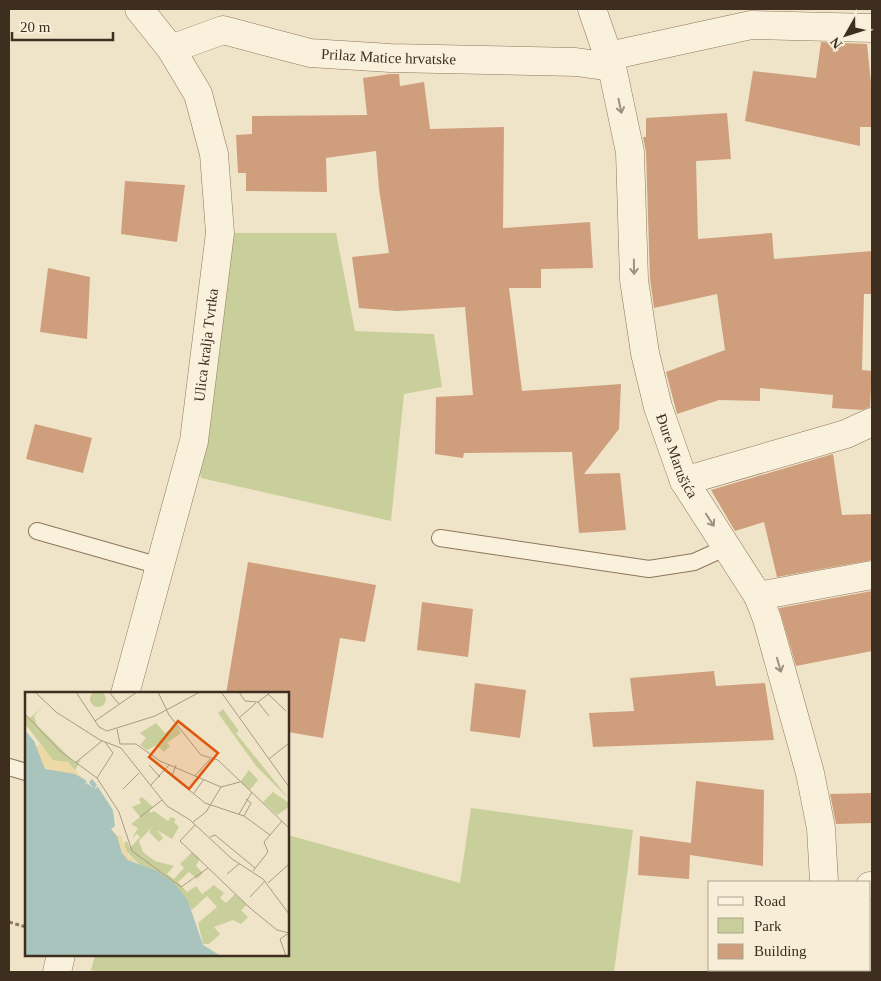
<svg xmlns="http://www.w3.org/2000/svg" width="881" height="981" font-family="'Times New Roman',serif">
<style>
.green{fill:#c9cf9b}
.building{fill:#cf9f7d}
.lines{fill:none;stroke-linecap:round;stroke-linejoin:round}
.lane-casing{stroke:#8d765c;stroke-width:18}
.street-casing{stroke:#8d765c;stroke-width:29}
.path{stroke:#8d765c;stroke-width:3;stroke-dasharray:4 2.5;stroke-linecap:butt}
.lane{stroke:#faf1dc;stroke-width:16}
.street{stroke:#faf1dc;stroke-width:28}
.oneway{stroke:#9c907e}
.labels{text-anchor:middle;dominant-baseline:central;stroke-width:5;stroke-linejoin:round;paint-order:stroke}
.street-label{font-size:15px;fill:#3d2e20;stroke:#f7eed8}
.inset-road{fill:none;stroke:#a89b85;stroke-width:1}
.view{fill:#df570d;fill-opacity:0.15;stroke:#df570d;stroke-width:2.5}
.inset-edge{fill:none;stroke:#3d2e20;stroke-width:2.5}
</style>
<rect width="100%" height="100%" fill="#f0e4c8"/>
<path class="green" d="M220,233h116l19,98 79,3 8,53 -38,7 -13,127 -190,-43 -7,-37z
M471,808l162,22 -19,142h-515l-8,-2 4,-15h193v-120l172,48z"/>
<path class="building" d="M821,42l46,2 5,48v35h-12v19l-115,-25 8,-50 63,7z
M390,74h9l1,12 24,-4 6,47 74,-2 -1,101 87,-6 3,46 -52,1v19h-32l13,103 99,-7 -2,45 -35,45 36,-1 6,57 -47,3 -7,-81 -108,1 -1,5 -28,-4 1,-57 37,-2 -8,-88 -68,4 -38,-3 -7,-51 37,-4 -10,-64 -3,-38 -50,7 1,34 -81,-1v-18h-8l-2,-38 16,-1v-18l115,-1 -4,-37z
M727,113l4,46 -35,2 2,78 74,-6 2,26 98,-8v43h-8l-2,76 10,1 -2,36 -8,3 -30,-2 1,-13 -73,-7v13l-41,-1 -42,14 -11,-42 59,-22 -8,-56 -63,14 -4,-29 -4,-127 -3,-15h3v-19z
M125,181l60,4 -8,57 -56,-8z
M48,268l42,9 -3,62 -47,-7z
M35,424l57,14 -9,35 -57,-14z
M833,454l9,61 30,-1v46l-95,17 -13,-55 -29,9 -24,-41z
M248,562l128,23 -11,57 -25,-4 -17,100 -35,-6v-38h-62z
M872,591v60l-76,15 -17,-58z
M422,602l51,7 -5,48 -51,-7z
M714,671l2,15 49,-3 9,57 -181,7 -4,-34 45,-2 -4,-33z
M475,683l51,7 -6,48 -50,-7z
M696,781l68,9 -1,76 -73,-11 -1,24 -51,-4 2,-39 51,7 -1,11z
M872,793v30l-36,1 -6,-30z"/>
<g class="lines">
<g class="lane-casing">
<path id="lane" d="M37,531l123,35
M440,538l209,31 45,-7 33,-15
M9,767l17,5"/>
</g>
<g class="street-casing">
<g id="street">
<path id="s1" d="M592,9l20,58 18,85 4,128 11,73 13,54 26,74 74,115 9,23 43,154 11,55 3,54"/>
<path id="s2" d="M171,49l52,-19 87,23 80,5 186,4 36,5"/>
<path d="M609,56l142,-31 121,3"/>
<path d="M684,481l162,-47 26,-12"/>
<path d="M758,596l114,-21"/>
<path id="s3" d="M125,694l69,-253 26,-208 -6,-79 -16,-60 -27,-45 -32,-40"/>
<path d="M870,886h2"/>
<path d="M57,972l4,-17"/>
<path d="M819,972l1,-2"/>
</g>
</g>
<path class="path" d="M9,922l17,5"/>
<use href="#lane" class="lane"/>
<use href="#street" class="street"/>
</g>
<defs><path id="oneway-shaft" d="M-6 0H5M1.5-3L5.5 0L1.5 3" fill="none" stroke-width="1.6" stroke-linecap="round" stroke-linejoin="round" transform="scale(1.25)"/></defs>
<g class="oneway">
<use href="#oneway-shaft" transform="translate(620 106) rotate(78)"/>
<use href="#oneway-shaft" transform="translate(634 267) rotate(89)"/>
<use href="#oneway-shaft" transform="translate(710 520) rotate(57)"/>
<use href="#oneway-shaft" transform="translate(779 665) rotate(74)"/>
</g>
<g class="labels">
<g class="street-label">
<text stroke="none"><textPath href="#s2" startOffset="224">Prilaz Matice hrvatske</textPath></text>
<text stroke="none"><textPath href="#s3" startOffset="359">Ulica kralja Tvrtka</textPath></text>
<text stroke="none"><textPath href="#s1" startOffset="458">Đure Marušića</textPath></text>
</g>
</g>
<g transform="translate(25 692)">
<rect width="264" height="264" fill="#f0e4c8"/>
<path d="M65 7a8 8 0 1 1 16 0a8 8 0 1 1-16 0ZM19,13l-10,11 3,9 38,38 6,-4 -6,12 -7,-9 -24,-1 -1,-14 -18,-23v-10l5,4zM198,17l16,22 -3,2 53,66 -33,-33 -38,-53zM131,31l9,10 11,-8 5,8 -14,10 3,3 -6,6 -7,-7 -10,5 -7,-5 6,-7 -6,-5zM224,78l9,10 -8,10 -10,-8zM248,100l16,11v4l-12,8 -14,-13zM117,105l11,10 -4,4 2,2 3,-2 14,10 3,-4 5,2 -2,3 5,5 -7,12 -15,-9 6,8 -4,4 -10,-10 4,-6 -14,15 4,11 12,9 19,5 -7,8 7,5 10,-11 -4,-4 12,-12 8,7 -4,7 7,7 -6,6 -8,-7 -11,10 9,10 9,-6 6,8 12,-9 10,8 -4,5 6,5 9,-9 12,11 -6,5 7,7 -7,7 -8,-4 -19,7 6,7 -11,10h-6l-5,-21 19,-16 -10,-11 -15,14 -17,-26 -37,-21 -12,-12 -2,-8 3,-2 3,7 10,-11 -3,-3 -5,4 6,-10 -7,-4 9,-7 -8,-10 9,-4 -2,-4z" fill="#c9cf9b"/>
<path d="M15,51l13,17 14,2 16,16 -38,-9 -9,-21zM96,143l7,20 10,8 -10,-3 -6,-7 -5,-17z" fill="#ecd9a5"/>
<path d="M0,38l9,11 11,28 30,5 12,7 -3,5 3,-3 6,5 -4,-6 3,-3 5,6 -3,4 4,-2 15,23 2,16 -4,3 6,7 5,17 6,7 29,11 18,13 13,17 15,44 18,11h-196z" fill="#a9c4bc"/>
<path class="inset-road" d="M10,0l21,20 44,28 21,8 46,58 23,14 42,39 31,20 26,35M51,0l23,35 8,4 48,-15 45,-24M84,0l10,12M133,0l11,23 32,40 17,5 71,68M196,0l68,95M214,0l6,9 13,1 13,-10M243,2l18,17M233,10l11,14M0,22l35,37 37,27 22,34 13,39 49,36 27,-19M214,26l17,-15M70,29l42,-29M92,37l3,15M95,52h16l24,17 61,26 19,-5M244,67l20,-16M50,71l27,-22M124,73l11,12M151,73l-4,11 33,27 39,13 26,19M170,84l15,-17M72,86l16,-25 -8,-11M125,94l19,-21M98,97l16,-16M169,101l10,-14M214,122l13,-22M219,124l7,-13 -5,-4M115,125l22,-17M168,130l13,-10 15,-25M170,133l-15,16 70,67 27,22 12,3M185,145l5,-2 40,33M228,179l15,-19 -4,-10 18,-21M202,182l12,-10M243,191l21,-19M225,205l15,-16M261,264l-6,-17 9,-6"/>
<path class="view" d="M153,29l40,32 -29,36 -40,-32z"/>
<rect width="264" height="264" class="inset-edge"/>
</g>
<rect width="881" height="981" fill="none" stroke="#3d2e20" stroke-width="20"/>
<rect x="708" y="881" width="162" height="90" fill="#f7eed8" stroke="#ada18e"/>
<rect x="718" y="897" width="25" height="8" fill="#faf1dc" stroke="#ada18e"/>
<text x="754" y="906" font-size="15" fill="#3d2e20">Road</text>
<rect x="718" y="918" width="25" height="15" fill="#c9cf9b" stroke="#ada18e"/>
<text x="754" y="931" font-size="15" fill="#3d2e20">Park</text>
<rect x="718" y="944" width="25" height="15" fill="#cf9f7d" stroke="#ada18e"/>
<text x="754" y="956" font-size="15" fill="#3d2e20">Building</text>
<g transform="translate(846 35) rotate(231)" stroke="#f7eed8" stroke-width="4" paint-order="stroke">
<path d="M0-4L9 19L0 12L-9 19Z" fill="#3d2e20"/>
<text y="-8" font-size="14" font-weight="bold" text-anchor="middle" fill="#3d2e20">N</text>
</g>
<path d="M12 32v8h101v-8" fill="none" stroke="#3d2e20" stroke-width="2.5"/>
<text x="20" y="32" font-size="15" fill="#3d2e20" stroke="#f7eed8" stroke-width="4" paint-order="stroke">20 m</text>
</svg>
